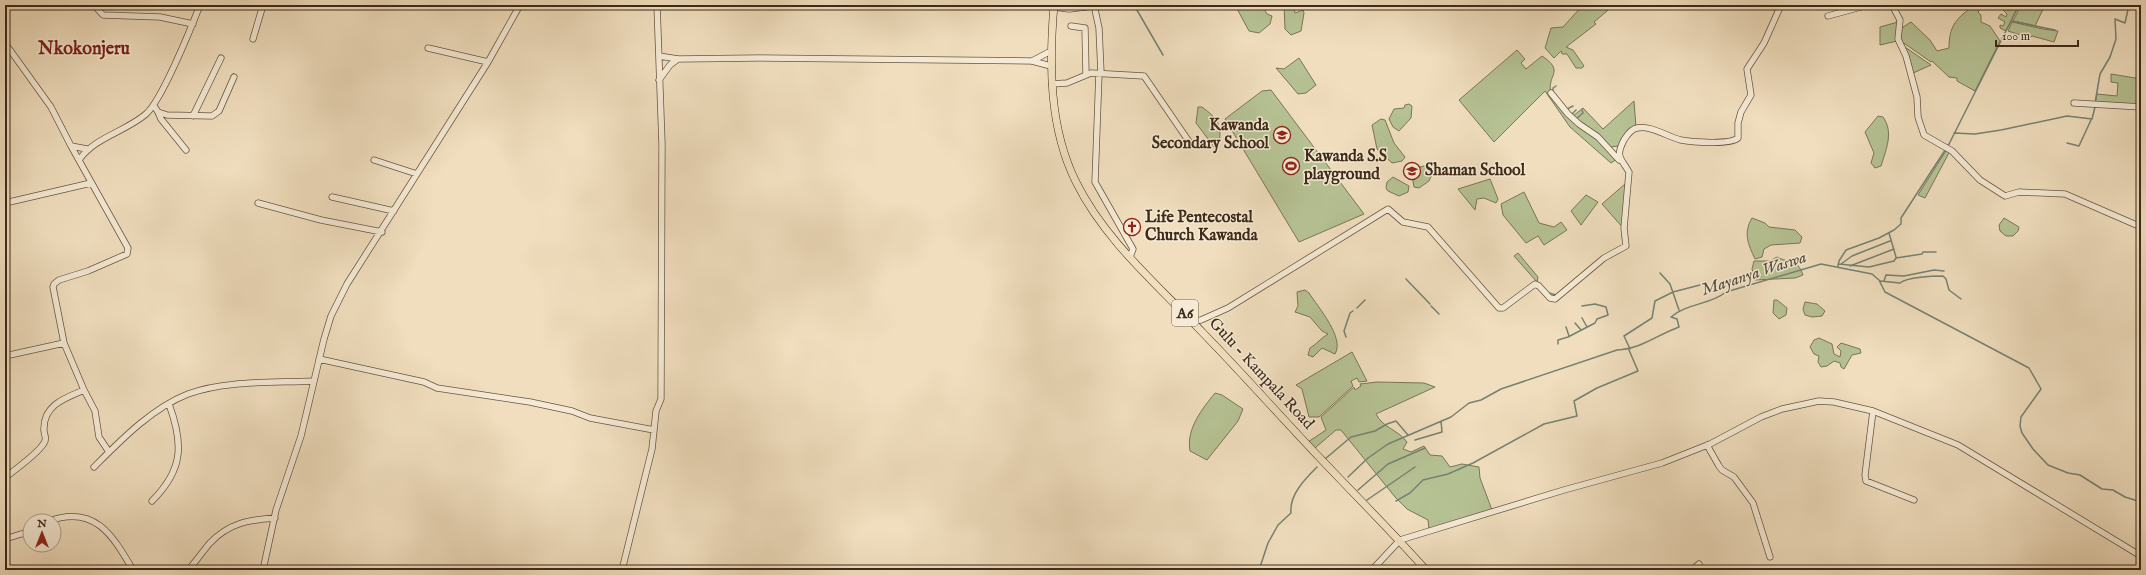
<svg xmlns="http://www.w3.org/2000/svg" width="2146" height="575" font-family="'IM FELL English',serif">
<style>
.green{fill:#b6c294;stroke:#7a7656}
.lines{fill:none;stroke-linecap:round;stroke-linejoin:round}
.stream{stroke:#758273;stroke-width:1.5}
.minor-casing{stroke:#6a5742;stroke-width:7}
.major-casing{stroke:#3e2a18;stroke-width:8}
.minor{stroke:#f5ead5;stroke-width:5.5}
.major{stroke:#f0debe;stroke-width:7}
.labels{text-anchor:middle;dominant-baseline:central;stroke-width:3;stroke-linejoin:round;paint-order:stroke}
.shield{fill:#f5ead5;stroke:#756451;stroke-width:1}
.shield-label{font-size:15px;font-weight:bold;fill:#3e2a18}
.poi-label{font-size:16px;font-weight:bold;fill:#3e2a18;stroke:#f5ead5;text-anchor:start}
.street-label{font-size:16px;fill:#3e2a18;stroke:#f5ead5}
.water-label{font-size:17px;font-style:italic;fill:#554e3e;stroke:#f5ead5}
.quarter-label{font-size:18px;font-weight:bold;fill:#7a1f14;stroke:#f5ead5}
</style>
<rect width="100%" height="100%" fill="#f0debe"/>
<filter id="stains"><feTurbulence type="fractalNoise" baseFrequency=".005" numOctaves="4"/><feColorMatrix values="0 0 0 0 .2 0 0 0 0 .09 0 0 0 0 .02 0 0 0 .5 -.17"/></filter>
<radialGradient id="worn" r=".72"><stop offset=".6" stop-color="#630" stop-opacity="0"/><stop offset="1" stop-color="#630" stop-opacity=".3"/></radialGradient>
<path class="green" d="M1235,5h27l5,9 5,2 -2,8 -11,9 -10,-2z
M1284,5h12l-2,2 1,6 8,-3 1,3 -3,18 -10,4 -6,-6z
M1583,5h31l-20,17 2,2 -30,23 7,3 11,16 -2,2h-6l-9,-14h-5l-1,-3 -7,7 -9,-10 6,-20 12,-1z
M1968,5h8l5,3 -3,4 3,3v7l9,4 10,15 -25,50 -18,-10v-3l-8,-1 -17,-16 -1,1 -30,-21 -1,-12 11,-7 19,18 7,11 12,-3c0,-17 4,-27 19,-38z
M2009,5h10l-13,26 -6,-3v-3l3,1 2,-4 -7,-4 3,-4 5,3 1,-3 -4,-4 1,-3 3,3h3z
M2021,5h24l-10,21 -22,-5z
M1898,22l-1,19 -17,4v-18z
M2012,22l31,7 15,2 -4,11 -22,-6 -2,2 -22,-7z
M1902,45l29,20 -20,9z
M1517,50l8,9 -4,4 5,6 16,-13c24,16 4,19 9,37l66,66 -6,4 -41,-36 -25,-36 -51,51 -35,-42z
M1299,58l17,27 -10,8 -8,1 -22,-26 8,1z
M2111,74l30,5v27l-46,-2 2,-10 20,2 1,-13 -7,-1z
M1271,90l93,124 -65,28 -74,-123 37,-28z
M1634,101l2,26 -17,19 -9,1 -37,-31 10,-8 20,21z
M1409,104l3,2 -1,12 -12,13 -6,-4 -4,-8 5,-10 10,-1 1,-3z
M1198,107h4c16,12 20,17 17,38l-5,2 -18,-24z
M1878,116l5,1c11,15 3,33 -2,49l-6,2 -4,-5 3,-10 -9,-21z
M1381,119l4,1 9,23 11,14 -3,4 -10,2 -15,-14 -5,-24z
M1947,149l3,2 -25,47 -7,-3z
M1424,166l4,1 4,8 -3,6 -10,7 -5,-1 -2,-11 8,-9z
M1393,177l16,9 -1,6 -9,4 -11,-5 -2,-3 1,-6z
M1490,179l8,20 -2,4 -12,-5 -7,1 -2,11 -17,-21z
M1625,184l-1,45 -22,-25z
M1524,192l15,31 15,4 7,-5 6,8 -23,15 -6,-9 -12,7 -23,-28 -2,-11z
M1586,195l12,7 -17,23 -10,-14z
M1752,218l13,5 4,4 26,3 7,7 -2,6 -29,2 -7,4 -2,8 -7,2c-7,-15 -12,-26 -3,-41z
M2004,218l15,9 -1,4 -5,5h-7l-6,-5 -1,-6z
M1518,253l20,24 -1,5 -23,-26z
M1777,257c13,7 20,1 26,18l-8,3 -40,2 -3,-11 2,-8h16z
M1305,290l4,3c9,14 36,45 26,61l-13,-6 -9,9 -5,-2 2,-7c7,-4 11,-10 18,-14l-6,-3 -12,-14 -15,-5 3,-6 -1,-14z
M1774,300h3l10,8 -1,7 -7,4 -6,-6z
M1805,302l12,2 8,7 -3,5 -10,1 -7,-2 -2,-6z
M1819,338l13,6 2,10 6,3 1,-6 -4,-4 4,-4 19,6 1,4 -9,2 -8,14 -3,-2 -1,-4 -6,-2 -7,5 -6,1 -3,-5 1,-6 -5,-2 -4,-7 4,-7z
M1352,352l15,29 -8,1 -2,-4 -6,3 2,5 -34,31h-10l-7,-28 -6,-4z
M1377,382l47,1 11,4 -59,27c7,14 21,15 31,28l-4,7 8,3 13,-6 6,9 12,1 8,11 12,-3 17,3 1,11 12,32 -63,20 -1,-10 -21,-11 -12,-12 -54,-67h-5l-21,18 -7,-6 18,-12 -5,-13 33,-30 1,3 6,-4 -1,-2z
M1215,393l7,2 21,14 -5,12 -31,39 -17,-9c-4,-22 12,-42 25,-58z"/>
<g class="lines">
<path class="stream" d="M1134,5l29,50
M2012,21l43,9
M1553,92v-4l3,-2
M2095,103l5,-29 10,-17 6,-18 -1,-20 10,4 4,-18
M1567,109l6,-3
M1572,114l4,-4
M1576,119l7,-6 -1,-3
M1954,133l21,1 26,-4 66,-14 25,3 3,-12
M2067,143l12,3 12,-26
M1889,233l7,24
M1839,264l30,3 25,-6 2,-3 26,-4 1,-2h13
M1841,264l11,-8 38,-15
M1838,266l1,-5 7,-11 33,-12 15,-8 7,-6v-6l48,-74 70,-139
M1850,266l44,-17
M1660,273l10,11 9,26
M1406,279l24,25
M1880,281l20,2c7,-6 33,-7 43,-7l3,3 3,11 12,9
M1884,281l2,-6 18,1 30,-6 10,1
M1549,293l7,2
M1431,306l8,8
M1357,308l8,-8
M1582,318l5,9
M1575,323l6,7
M1566,327l3,9
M1346,337l-2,-6 6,-18 3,-2
M1558,344v-4l10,-3 27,-14 2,-4 11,-4 -2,-8 -11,-3 -13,2
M1630,349l-6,-13 28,-18 3,-17 18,-9 27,-7
M1415,440l27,-8 -1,-11
M1325,459l26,-22 24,-6 12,-7 9,-3 12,14
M1348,477l20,-19 20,-14 63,-27 18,-14 12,-3 20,-11 116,-39c24,-1 40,-15 62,-23l-2,-8 -6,-2c16,-14 39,-12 55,-25l95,-28 51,10 7,6 6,12 144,76 12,21 -20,28 -1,9 2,7 11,16 15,16 20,8 12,2 22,14 11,1 12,7 16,5
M1358,490l30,-26 37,-16
M1367,500l48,-33
M1396,501l14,-8 13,-13 25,-6 25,-11 71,-39 33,-8 -3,-15 23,-13 41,-17 -9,-21
M1259,570l9,-27 10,-18 13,-12c-2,-18 14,-34 26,-46"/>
<g class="minor-casing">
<path id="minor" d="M94,5l9,10 57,2 33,7
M1094,5l5,23 2,45
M1892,5l8,15 -2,19 8,17 11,41 1,20 6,18 28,16 28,29 25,16 14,-4 46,2 76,33
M1054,7l15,2 25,-3
M1828,16l40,-11
M1071,26l14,2 1,46
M253,39l10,-34
M5,43l46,64 20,39 16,3
M428,48l60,14
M659,56l19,3 80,-1 274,3 19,5
M1032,61l19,-10
M1099,73l-4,109 38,67 -3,8
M659,80l11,-15 8,-6
M1052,84l15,-1 24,-10 53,3 46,67
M1551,93l17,21 11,10 19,13 21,23
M2074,103l67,4
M154,106l4,6 9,3 45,1 7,-5 15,-34
M158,112l3,7 25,31
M193,116l28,-58
M71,146l57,102 -1,6 -39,17 -29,9 -5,4 -1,3 11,56 20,47 11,21 4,26 10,15
M79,160c16,-23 46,-28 67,-46 16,-14 45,-86 54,-109
M374,160l43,14
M332,197l62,14
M5,203l86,-20
M258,203l63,17 61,12
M1192,321l9,-1 27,-12 160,-99 15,13 25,5 71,81h4l32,-24 4,2 11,12 5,1 49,-41 22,-12 -2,-18 5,-56c-8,-14 -14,-15 -5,-32 3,-5 7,-11 13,-12 14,-3 31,9 44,12 11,2 49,5 57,-2v-15l3,-11 10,-17 -4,-26 17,-26 17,-38
M5,356l59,-13
M319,359l105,23 13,6 93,14 42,9 18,7 64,12
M1873,411l-8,64 1,6 48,19
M1707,445l12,21 3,4 12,7 19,26 17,54
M94,467c27,-27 58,-59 94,-73 37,-14 87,-11 125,-13
M5,478c11,-10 32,-23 39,-35 4,-5 -1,-9 0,-15 0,-23 21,-30 40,-38
M152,501c31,-31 32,-56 17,-97
M49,521c46,-17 64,15 84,49
M5,539l16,-5 9,-1
M188,570c8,-8 14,-18 22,-27 19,-20 38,-23 65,-25
M263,570l13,-60 25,-74 23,-97 7,-23 16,-32 141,-222 32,-57
M622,570l30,-121 4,-38 5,-12 1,-255 -5,-139
M1372,570l28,-30 164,-50 98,-27 48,-19 51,-27 21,-8 37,-8 15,1 39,9 85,34 183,111
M1692,570l7,-6"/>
</g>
<g class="major-casing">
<path id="major" d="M1054,5c-5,58 -5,123 22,177 29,59 83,104 127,151 40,41 77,83 116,124 36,38 73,75 107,113"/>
</g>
<use href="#minor" class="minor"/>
<use href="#major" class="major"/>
</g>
<defs>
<g id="school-ring" transform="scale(0.9)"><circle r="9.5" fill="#f5ead5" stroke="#8f2418" stroke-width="1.5"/><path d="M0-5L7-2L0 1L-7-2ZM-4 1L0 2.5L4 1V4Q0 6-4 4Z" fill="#8f2418"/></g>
<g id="stadium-ring" transform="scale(0.9)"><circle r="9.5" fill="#f5ead5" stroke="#8f2418" stroke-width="1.5"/><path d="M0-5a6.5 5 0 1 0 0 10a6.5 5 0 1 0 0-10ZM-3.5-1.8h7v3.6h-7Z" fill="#8f2418"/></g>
<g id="church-ring" transform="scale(0.9)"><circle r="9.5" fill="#f5ead5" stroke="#8f2418" stroke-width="1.5"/><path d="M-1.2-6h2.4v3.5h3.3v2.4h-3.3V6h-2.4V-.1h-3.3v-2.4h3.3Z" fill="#8f2418"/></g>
</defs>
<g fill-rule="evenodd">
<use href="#school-ring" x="1282" y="135"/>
<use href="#stadium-ring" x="1291" y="166"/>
<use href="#school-ring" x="1412" y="171"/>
<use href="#church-ring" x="1132" y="227"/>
</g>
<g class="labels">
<rect class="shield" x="1172" y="300" width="26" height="26" rx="3"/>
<g class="shield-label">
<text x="1185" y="313">A6</text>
</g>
<g class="poi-label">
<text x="1269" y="126" text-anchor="end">Kawanda<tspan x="1269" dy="18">Secondary School</tspan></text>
<text x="1304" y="157">Kawanda S.S<tspan x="1304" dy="18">playground</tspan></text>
<text x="1425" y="171">Shaman School</text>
<text x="1145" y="218">Life Pentecostal<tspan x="1145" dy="18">Church Kawanda</tspan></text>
</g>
<g class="street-label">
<text transform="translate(1261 374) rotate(47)">Gulu - Kampala Road</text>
</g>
<g class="water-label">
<text transform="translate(1754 274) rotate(-18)">Mayanya Waswa</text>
</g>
<g class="quarter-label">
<text x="84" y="49">Nkokonjeru</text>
</g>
</g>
<rect width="2146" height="575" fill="none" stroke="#f0debe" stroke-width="20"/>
<rect x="6" y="6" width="2134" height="563" fill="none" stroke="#3e2a18" stroke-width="2"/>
<rect x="10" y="10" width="2126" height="555" fill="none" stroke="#3e2a18"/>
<g transform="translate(42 533)"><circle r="19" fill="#f5ead5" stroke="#ac9d89"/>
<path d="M0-3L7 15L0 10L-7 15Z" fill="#8f2418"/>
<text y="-6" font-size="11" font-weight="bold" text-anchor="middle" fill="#3e2a18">N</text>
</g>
<path d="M1996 40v6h82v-6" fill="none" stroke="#3e2a18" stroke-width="2"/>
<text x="2002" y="40" font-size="12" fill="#3e2a18" stroke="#f5ead5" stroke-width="3" paint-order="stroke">100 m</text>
<rect width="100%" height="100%" filter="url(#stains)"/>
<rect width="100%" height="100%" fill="url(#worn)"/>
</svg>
